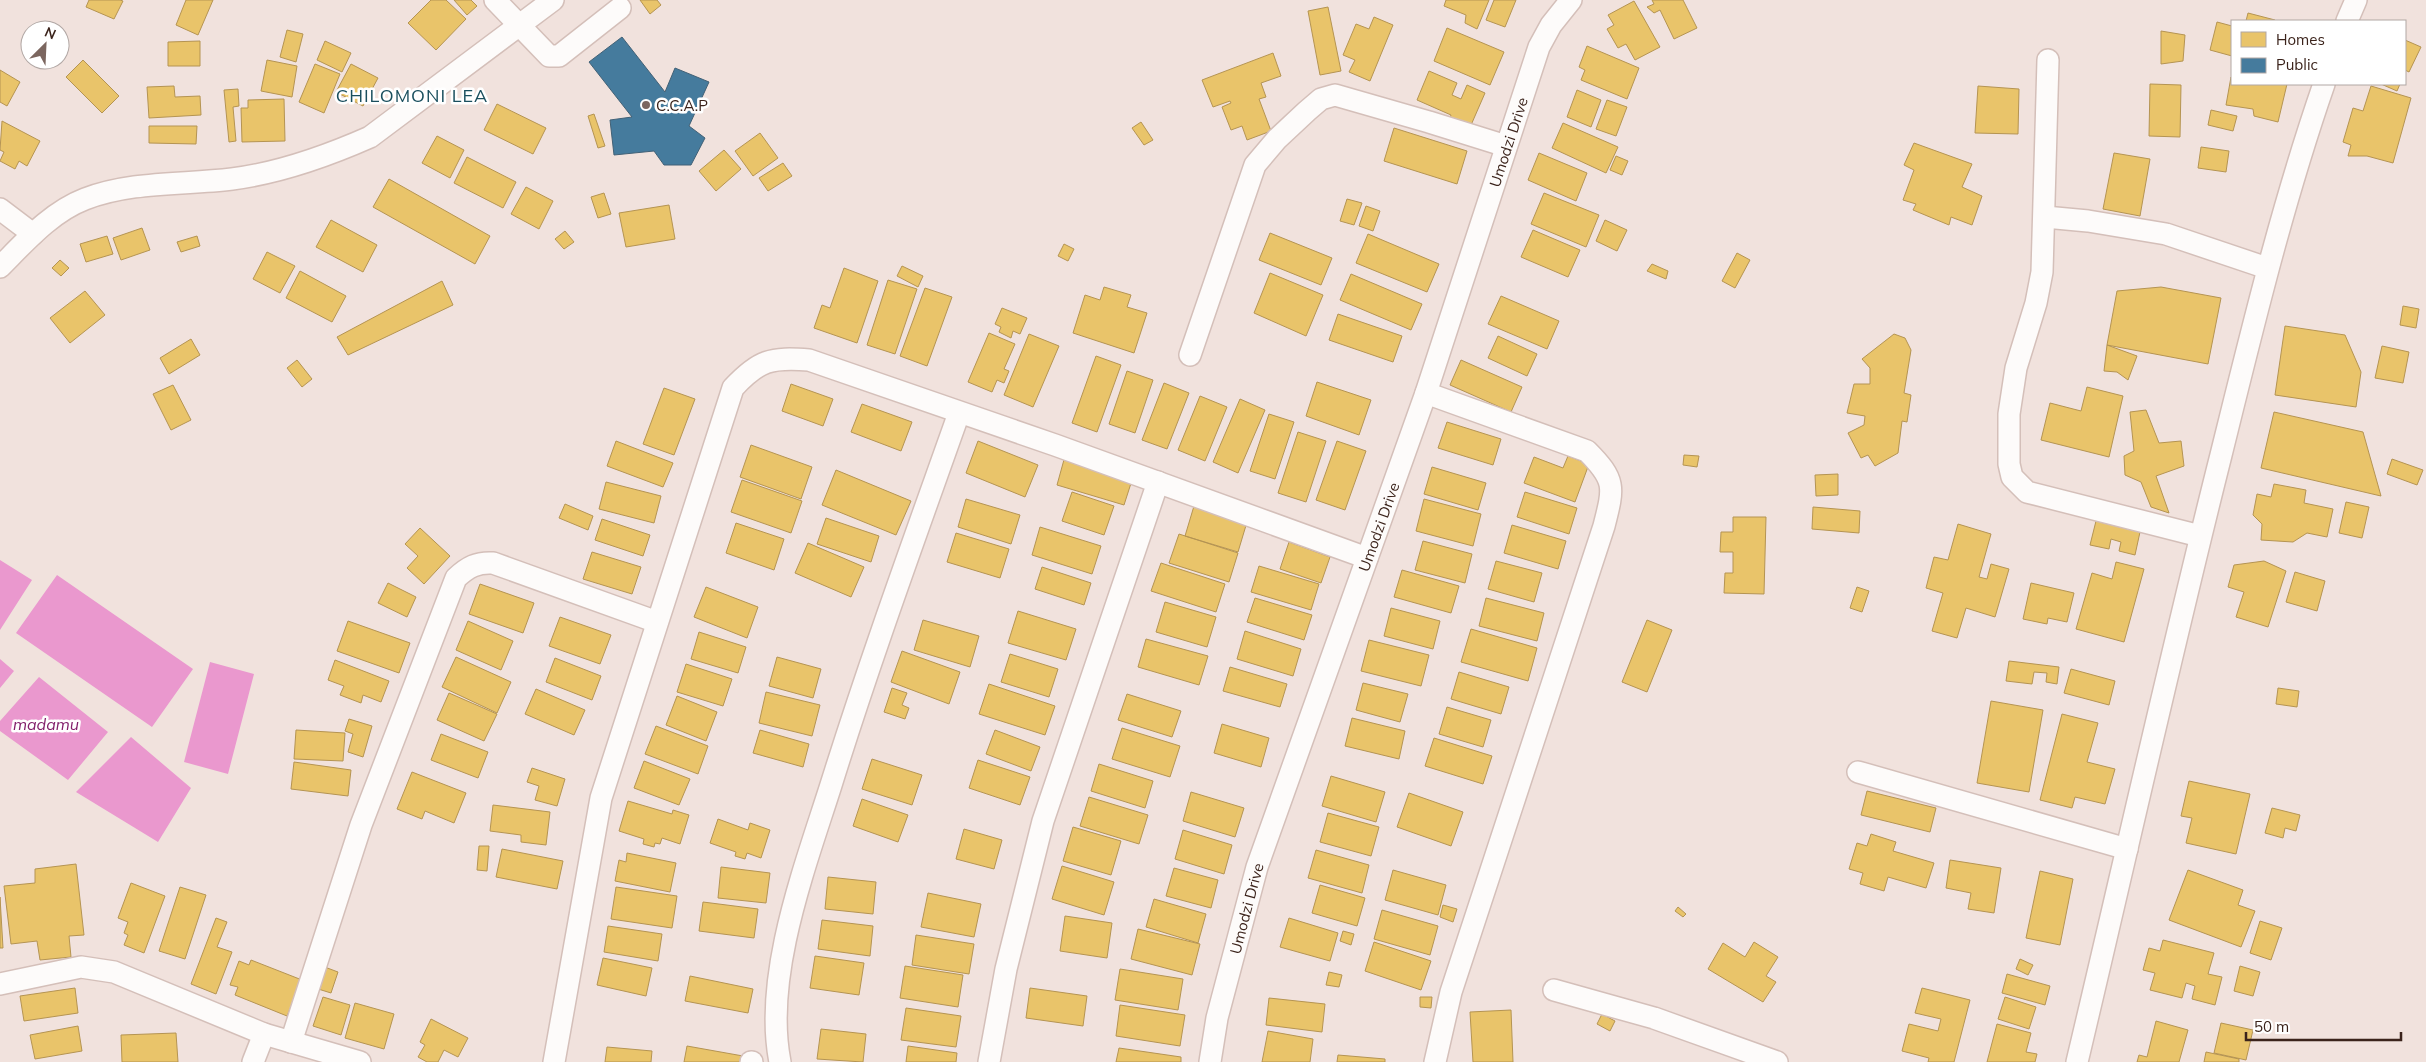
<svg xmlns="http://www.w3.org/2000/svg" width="2426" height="1062" font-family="Mulish,sans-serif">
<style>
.water{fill:#ea98ce}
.homes{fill:#e9c46a;stroke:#b59452}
.public{fill:#457b9d;stroke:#426176}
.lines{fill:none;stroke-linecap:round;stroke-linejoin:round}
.minor-casing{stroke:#d4bfb9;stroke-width:24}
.minor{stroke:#fdfbfa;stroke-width:21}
.poi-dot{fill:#7b665f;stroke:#fff;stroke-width:2}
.labels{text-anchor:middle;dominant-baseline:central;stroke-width:5;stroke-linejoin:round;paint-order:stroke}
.poi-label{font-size:15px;fill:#3b231b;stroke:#fff;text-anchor:start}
.street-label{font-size:15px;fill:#3b231b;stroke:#fff}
.water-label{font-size:16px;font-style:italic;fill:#821f6b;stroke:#fff}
.quarter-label{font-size:18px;letter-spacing:1px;fill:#1a4f5e;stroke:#fff}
</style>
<rect width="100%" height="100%" fill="#f1e2dd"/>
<path class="water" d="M0,560l32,20 -32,50z
M57,575l136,94 -41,58 -136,-94z
M0,659l14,12 -14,17z
M210,662l44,12 -26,100 -44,-12z
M39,677l69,55 -40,48 -68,-49v-10z
M131,737l60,51 -33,54 -82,-50z"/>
<path class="homes" d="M89,0h31l3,1 -9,18 -28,-12z
M186,0h27l-15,35 -22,-10z
M431,0h15l20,19 -30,31 -28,-27z
M454,0h17l6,6 -10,9z
M640,0h17l4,5 -11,9z
M1446,0h43l-12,29 -12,-6 1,-8 -22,-9z
M1494,0h22l-11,27 -19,-7z
M1652,0h31l14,28 -23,11 -14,-29 -6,3 -7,-6 7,-3z
M1634,1l26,46 -25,13 -9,-16 -8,4 -11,-19 7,-4 -6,-10z
M1328,7l13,64 -21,4 -12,-64z
M2248,13l27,7v1h-29z
M1374,17l19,8 -23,56 -21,-9 6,-12 -12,-5 13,-31 13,5z
M2217,22l15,4v30l-22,-6z
M1447,28l57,24 -14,33 -56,-24z
M287,30l16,4 -7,28 -16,-5z
M2161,31l24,4 -2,26 -22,3z
M2405,40l16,7 -12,25 -4,-2z
M200,41v25h-32v-24z
M325,41l26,12 -9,19 -25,-12z
M1587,46l52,22 -12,31 -46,-19 4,-10 -6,-3z
M1273,53l8,23 -20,7 5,14 -7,2 12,32 -24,9 -5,-14 -11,4 -9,-23 9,-4 -1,-2 -17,6 -11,-27z
M83,60l36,36 -17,17 -36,-36z
M267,60l30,6 -5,31 -31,-6z
M315,64l25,10 -16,39 -25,-11z
M351,64l27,14 -15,28 -27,-14z
M0,70l20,12 -13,24 -7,-4z
M1429,71l28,12 -5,12 9,4 6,-14 18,8 -17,39 -20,-9 3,-8 -34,-15z
M2231,77l1,7h55l-9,38 -24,-6 -1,-7 -27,-4z
M2150,84l31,1 -1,52 -31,-1z
M2381,84h19l-3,7z
M174,86l1,11 25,-1 1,19 -52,3 -2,-31z
M1978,86l41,3 -1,45 -43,-1z
M2371,86l40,12 -18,65 -26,-7h-19l3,-11 -8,-3 10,-34 10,3z
M238,89l1,17 -6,1 3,34 -7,1 -5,-52z
M1577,90l24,10 -10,27 -24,-10z
M284,99l1,42 -43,1 -1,-34h7v-8z
M1607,100l20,7 -11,29 -20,-7z
M497,104l49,24 -13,26 -49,-24z
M2211,110l26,6 -4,15 -25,-6z
M594,114l11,32 -7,2 -10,-32z
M2,121l38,20 -13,25 -8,-5 -4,8 -15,-8 4,-9 -4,-2z
M1141,122l12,18 -9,5 -12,-17z
M1563,123l55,24 -12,26 -54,-25z
M149,126h48l-1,18 -47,-1z
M1394,128l73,23 -10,33 -73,-23z
M760,133l18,25 -25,18 -18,-25z
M437,136l27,14 -14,28 -28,-15z
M1914,143l58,21 -10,23 20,9 -10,29 -21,-8 -2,8 -36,-15 3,-6 -13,-4 11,-30 -10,-5z
M2201,147l28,4 -3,21 -28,-4z
M724,150l17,19 -25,22 -17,-20z
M1539,153l48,20 -11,28 -48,-21z
M2114,153l36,6 -10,57 -37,-7z
M1616,156l12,5 -6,14 -12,-5z
M467,157l49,25 -13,26 -49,-25z
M783,163l9,13 -24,15 -9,-13z
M389,179l101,57 -15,28 -102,-57z
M526,187l27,14 -14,28 -28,-15z
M604,193l7,21 -13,4 -7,-21z
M1544,193l55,22 -13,32 -55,-23z
M1347,199l15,4 -8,22 -14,-4z
M669,205l6,34 -49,8 -7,-34z
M1366,206l14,5 -7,20 -14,-5z
M331,220l46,25 -14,27 -47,-25z
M1605,220l22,10 -10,21 -21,-10z
M142,228l8,22 -29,10 -8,-22z
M1533,230l47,20 -12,27 -47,-20z
M565,231l9,11 -10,7 -9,-10z
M1270,233l62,25 -11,27 -62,-25z
M1368,234l71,30 -12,28 -71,-29z
M107,236l6,18 -27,8 -6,-18z
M197,236l3,10 -19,6 -4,-10z
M1064,244l10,5 -6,12 -10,-5z
M267,252l28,14 -15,27 -27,-14z
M1737,253l13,7 -15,28 -13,-7z
M60,260l9,8 -8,8 -9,-8z
M1652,264l16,7 -2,8 -19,-8z
M902,266l21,10 -5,11 -21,-11z
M844,268l34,13 -21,62 -43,-15 8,-23 8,3z
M300,271l46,25 -14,26 -46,-24z
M1270,273l53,22 -17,41 -52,-23z
M1351,274l71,30 -11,26 -71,-30z
M888,280l29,9 -22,65 -28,-9z
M442,281l11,24 -105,50 -11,-18z
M1104,287l27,8 -4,12 20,6 -13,40 -61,-20 12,-38 15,5z
M2161,287l60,11 -13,66 -101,-19 10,-54z
M925,288l27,9 -25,69 -27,-10z
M85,291l20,24 -35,28 -20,-25z
M1501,296l58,25 -12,28 -59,-25z
M2403,306l16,3 -3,19 -16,-3z
M1002,308l25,10 -7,16 -7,-3 -2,7 -12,-6 2,-5 -6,-3z
M1338,314l64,22 -9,26 -64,-22z
M2285,326l60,9 16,37 -5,35 -81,-12z
M989,333l26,11 -11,25 5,2 -5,12 -7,-3 -5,12 -24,-10z
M1029,334l30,12 -26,61 -29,-12z
M1894,334l11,4 6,12 -7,43 7,2 -4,27 -5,-1 -4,32 -23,13 -7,-11 -7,3 -13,-25 16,-8 1,-9 -18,-3 7,-29h16v-16l-8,-9z
M1498,336l39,18 -10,22 -39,-18z
M191,339l9,16 -31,19 -9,-16z
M2107,345l30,11 -9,24 -11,-8 -13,-1z
M2382,346l27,6 -6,31 -28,-5z
M1096,356l25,9 -24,67 -25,-9z
M297,360l15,19 -10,8 -15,-19z
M1461,360l61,27 -11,25 -61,-27z
M1127,371l26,9 -18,53 -26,-9z
M1317,382l54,18 -12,35 -53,-19z
M1164,383l25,10 -22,56 -25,-9z
M791,384l42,15 -10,27 -41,-15z
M173,385l18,35 -20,10 -18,-36z
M2087,387l36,9 -14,61 -68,-17 9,-37 31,8z
M664,388l31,11 -21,56 -31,-11z
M1200,396l27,11 -22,54 -27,-11z
M1240,399l25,11 -27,63 -25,-11z
M862,404l50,18 -11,29 -50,-19z
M2146,410l13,33 22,-2 3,25 -28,10 13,37 -18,-6 -10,-25 -16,-7 -1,-19 10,-5 -4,-39z
M2274,412l89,20 18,64 -120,-28z
M1269,414l25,8 -19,57 -25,-8z
M1447,422l54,17 -8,26 -55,-17z
M1298,432l28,9 -20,61 -28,-9z
M616,441l57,22 -10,24 -56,-21z
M978,441l60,24 -13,32 -59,-24z
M1337,441l29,10 -21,59 -29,-10z
M751,445l61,22 -11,32 -61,-22z
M1684,455l15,1 -2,11 -14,-2z
M1065,456l68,21 -9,28 -67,-20z
M1568,456l21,8 -14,38 -51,-19 10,-26 29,11z
M2392,459l31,11 -6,15 -30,-11z
M1432,467l54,16 -8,27 -54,-16z
M836,470l75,31 -15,34 -74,-30z
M1838,474v21l-22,1 -1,-21z
M742,480l60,21 -11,32 -60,-21z
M606,482l55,14 -7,27 -55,-14z
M2274,484l32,6 -2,13 29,6 -6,28 -20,-4 -14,9 -32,-2 1,-16 -9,-9 4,-21 14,3z
M1072,492l42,14 -10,29 -42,-14z
M1525,492l52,16 -8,26 -52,-17z
M966,499l54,16 -9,29 -53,-17z
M1424,499l57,15 -8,32 -57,-15z
M2346,502l23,5 -7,31 -23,-5z
M565,504l28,12 -5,14 -29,-12z
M1194,506l53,16 -9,30 -53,-16z
M1813,507l47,4 -1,22 -47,-4z
M1733,517h33l-2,77 -40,-1 1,-20h8v-21h-13l1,-20h12z
M826,518l53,18 -8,26 -54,-18z
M602,519l48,16 -7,21 -48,-16z
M2096,521l44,11 -5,23 -16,-4 2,-9 -10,-3 -2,10 -19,-4z
M736,523l48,16 -10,31 -48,-17z
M1958,524l33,10 -12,43 8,2 4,-15 18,5 -14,48 -29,-9 -9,30 -25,-7 11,-38 -17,-5 8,-31 14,3z
M1512,525l54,16 -8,28 -54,-16z
M1040,527l61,19 -9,28 -60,-19z
M420,528l30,28 -26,28 -17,-16 11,-12 -13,-12z
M956,533l53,16 -9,29 -53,-16z
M1179,534l59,19 -9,29 -60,-19z
M1423,541l49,13 -7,29 -50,-13z
M1289,542l41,15 -9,26 -41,-14z
M808,543l56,24 -13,30 -56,-24z
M592,552l49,15 -9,27 -49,-15z
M1496,561l46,12 -8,29 -46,-13z
M2264,561l22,10 -18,56 -32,-10 8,-25 -16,-5 6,-22z
M2116,562l28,7 -20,73 -48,-13 16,-56 20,6z
M1161,563l64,21 -9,28 -65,-21z
M1259,566l60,18 -8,26 -60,-18z
M1042,567l49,16 -7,22 -49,-16z
M1402,570l57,16 -8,27 -57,-16z
M2295,572l30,9 -8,30 -31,-9z
M388,583l28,14 -9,20 -29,-14z
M2031,583l43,10 -7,29 -19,-4 -1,6 -24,-5z
M480,584l54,19 -11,30 -54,-19z
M706,587l52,20 -11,31 -53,-21z
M1857,587l12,4 -7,21 -12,-4z
M1255,598l57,17 -8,25 -57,-18z
M1486,598l58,15 -7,28 -58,-15z
M1165,602l51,15 -9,30 -51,-15z
M1391,608l49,13 -7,28 -49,-13z
M1018,611l58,18 -10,31 -58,-17z
M560,617l51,18 -11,29 -51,-18z
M923,620l56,16 -9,31 -56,-17z
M1647,620l25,10 -25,62 -25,-10z
M348,621l62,22 -11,30 -62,-22z
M468,621l45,20 -12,29 -45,-20z
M1471,629l66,19 -9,33 -67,-19z
M1245,631l56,18 -8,27 -56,-17z
M699,632l47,15 -8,26 -47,-14z
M1146,639l62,17 -9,29 -61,-18z
M1369,640l60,15 -8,31 -60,-15z
M902,651l58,21 -11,32 -58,-22z
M1010,654l48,15 -9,28 -48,-15z
M456,657l55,25 -14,31 -55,-26z
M777,657l44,12 -8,29 -44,-12z
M555,658l46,18 -9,24 -46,-18z
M335,660l54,21 -8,21 -18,-7 -2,8 -21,-8 4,-9 -16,-6z
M2009,661l50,6 -2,17 -11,-2 1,-9 -13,-1 -2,12 -26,-3z
M686,664l46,15 -9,27 -46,-14z
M1230,667l57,17 -7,23 -57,-16z
M2071,669l44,12 -6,24 -45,-12z
M1459,672l50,15 -8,27 -50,-15z
M1363,683l45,11 -8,28 -44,-12z
M989,684l66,22 -10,29 -66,-21z
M892,688l15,5 -5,12 7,3 -4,11 -21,-7z
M2278,688l21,3 -2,16 -21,-3z
M536,689l49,21 -11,25 -49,-21z
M766,692l54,13 -8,31 -53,-13z
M449,693l48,21 -13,27 -47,-21z
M1127,694l54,17 -9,26 -54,-17z
M677,696l40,16 -11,29 -40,-16z
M1991,701l52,9 -14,82 -52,-9z
M1447,707l44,13 -8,27 -44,-13z
M2062,714l36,9 -11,39 28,7 -10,35 -30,-7 -3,11 -32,-8z
M1352,718l53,13 -6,28 -54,-13z
M349,719l23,7 -9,31 -15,-5 5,-18 -8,-3z
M1222,724l47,14 -8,29 -47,-14z
M656,726l52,20 -10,28 -53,-20z
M1122,728l58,18 -10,31 -58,-18z
M296,730l49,3 -2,28 -49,-2z
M760,730l49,14 -6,23 -50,-14z
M995,730l45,17 -9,24 -45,-17z
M441,734l47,18 -10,26 -47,-18z
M1434,738l58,18 -9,28 -58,-18z
M872,759l50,16 -10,30 -50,-16z
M978,760l52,17 -10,28 -51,-17z
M644,761l46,18 -11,26 -45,-17z
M294,762l57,8 -3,26 -57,-7z
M1099,764l54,17 -8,27 -54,-17z
M532,768l33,11 -8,27 -22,-6 4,-14 -12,-4z
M412,772l54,21 -12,30 -29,-12 -3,8 -25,-10z
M1331,776l54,16 -9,30 -54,-16z
M2189,781l61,13 -14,60 -50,-11 6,-25 -11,-2z
M1867,791l69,17 -6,24 -69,-17z
M1191,792l53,16 -9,29 -52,-16z
M1409,793l54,19 -12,34 -54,-19z
M1089,797l59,18 -9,29 -59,-18z
M862,799l46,16 -10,27 -45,-16z
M628,801l44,13 1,-4 16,5 -9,29 -18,-6 -2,6 -5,-1 -1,4 -11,-3 1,-5 -25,-8z
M493,805l57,7 -4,33 -25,-3v-7l-31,-4z
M2272,808l28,7 -4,16 -11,-3 -2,10 -18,-5z
M1328,813l51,14 -8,29 -51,-14z
M718,819l30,11 2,-7 20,7 -9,28 -14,-5 -2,6 -10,-3 1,-4 -26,-9z
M1073,827l48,14 -10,34 -48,-14z
M964,829l38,11 -8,29 -38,-10z
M1183,830l49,15 -8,29 -49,-15z
M1871,834l25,8 -3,9 41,12 -8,25 -38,-11 -4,14 -24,-7 3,-11 -14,-4 8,-26 10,3z
M479,846h10l-2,25 -10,-1z
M502,849l61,12 -6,28 -61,-12z
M1316,850l53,15 -7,28 -54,-15z
M627,853l49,10 -6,29 -55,-11 4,-21 7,2z
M1950,860l51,8 -7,45 -26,-4 3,-16 -25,-5z
M76,864l8,71 -15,1 2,21 -31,3 -3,-19 -26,3 -7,-58 31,-3v-14z
M1062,866l52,16 -10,33 -52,-16z
M721,867l49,6 -4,30 -48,-5z
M1174,868l44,12 -7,28 -45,-12z
M1393,870l53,15 -8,30 -53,-15z
M2188,870l55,20 -5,15 17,6 -14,36 -72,-27z
M2040,871l33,8 -13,66 -34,-7z
M828,877l48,5 -3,32 -48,-5z
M131,883l34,13 -21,57 -20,-8 4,-10 -4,-2 4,-11 -10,-4z
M1320,885l45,13 -8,28 -45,-13z
M180,887l26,8 -21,64 -26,-8z
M616,887l61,9 -5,32 -61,-9z
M928,893l53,11 -7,33 -53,-10z
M0,897l3,51h-3z
M1154,899l52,15 -8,29 -52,-16z
M703,902l55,7 -4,29 -55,-7z
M1443,905l14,4 -4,13 -13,-5z
M1678,907l8,7 -3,3 -8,-6z
M1382,910l56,16 -8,29 -56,-16z
M1065,916l47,7 -5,35 -47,-7z
M216,918l11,4 -10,25 15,5 -16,42 -25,-10z
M1289,918l49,15 -8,28 -50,-14z
M822,920l51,6 -3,30 -52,-7z
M2260,921l22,7 -11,32 -21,-7z
M608,926l54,8 -4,27 -54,-9z
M1138,929l62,15 -8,31 -61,-16z
M1343,931l11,3 -3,11 -11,-4z
M916,935l58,9 -5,30 -57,-9z
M2163,940l51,13 -6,21 14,3 -7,28 -23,-6 3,-13 -9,-3 -4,15 -32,-8 5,-17 -12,-3 6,-22 11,3z
M1374,942l57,19 -10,29 -56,-19z
M1754,942l24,15 -12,19 10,6 -13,20 -55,-33 15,-26 22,14z
M815,956l49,7 -5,32 -49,-7z
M603,958l49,10 -6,28 -49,-11z
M2020,959l13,6 -5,10 -12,-6z
M251,960l51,20 -15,36 -52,-21 3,-8 -8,-2 9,-24 10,4z
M322,966l16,6 -7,21 -16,-5z
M905,966l58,9 -5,32 -58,-9z
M2240,966l20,6 -7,24 -19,-5z
M1120,969l63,10 -5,31 -63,-10z
M1329,972l13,3 -3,12 -13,-2z
M2007,974l43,12 -5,19 -43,-12z
M690,976l63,13 -5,24 -63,-12z
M75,988l3,25 -54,8 -4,-25z
M1030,988l57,8 -4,30 -57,-8z
M1922,988l48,12 -16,62h-26l1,-4 -27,-7 7,-27 29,7 3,-12 -26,-6z
M323,997l27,8 -9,30 -28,-9z
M1420,997h12l-1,11 -11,-1z
M2005,997l31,10 -7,22 -31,-10z
M1269,998l56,6 -3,28 -56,-7z
M355,1003l39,11 -10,35 -39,-11z
M1120,1005l65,10 -5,31 -64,-10z
M906,1008l55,8 -5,31 -55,-7z
M1511,1010l2,52h-40l-3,-50z
M1602,1014l13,7 -5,10 -13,-7z
M431,1019l37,19 -10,19 -14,-7 -6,12h-11l-9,-5 7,-12 -5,-3z
M2156,1021l32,9 -9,32h-42l2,-7 8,2z
M2221,1023l32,7 -7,30 -32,-7z
M1997,1024l34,9 -5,19 11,2 -2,8h-48z
M78,1026l4,25 -47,8 -5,-24z
M821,1029l45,5 -3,28 -46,-3z
M1268,1031l45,8 -3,23h-48z
M176,1033l2,29h-56l-1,-27z
M687,1046l56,10 -1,6h-58z
M908,1046l49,7 -1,9h-50z
M607,1047l45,4 -1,11h-46z
M1119,1048l62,9v5h-65z
M2206,1052l33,7v3h-35z
M1338,1055l47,4v3h-48z"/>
<path class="public" d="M622,37l43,55 10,-24 34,14 -20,44 16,12 -14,27h-27l-10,-14 -40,4 -4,-35 22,-3 -43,-55z"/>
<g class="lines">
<g class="minor-casing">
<g id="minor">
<path d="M495,0l54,56h10l61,-48"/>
<path d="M2347,21l9,-21"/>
<path d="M2048,60l-6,212 -6,31 -20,65 -7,46v50l3,13 15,15 173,44"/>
<path d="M0,209l33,25"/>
<path d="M2045,217l43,4 78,13 101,34"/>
<path d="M0,267c25,-25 51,-55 85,-68 47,-18 98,-14 147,-20 47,-6 95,-23 138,-42l183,-137"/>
<path d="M1190,355l65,-190 22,-26 30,-28 14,-12 14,-4 94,27 77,24"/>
<path d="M1426,393l161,58c29,29 27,36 17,75l-153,466 -16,70"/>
<path d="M1858,772l269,77"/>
<path d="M0,984l81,-17 33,5 150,62 96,28"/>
<path d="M1554,990l100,28 123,44"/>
<path d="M291,1042l70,-217 95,-247c12,-11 21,-16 37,-15l164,59"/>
<path d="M253,1062l11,-28"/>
<path d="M554,1062l47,-264 132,-410c26,-28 38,-31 76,-28l246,85 312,113"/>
<path d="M751,1062h1"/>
<path d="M780,1062c-17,-86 25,-195 51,-277 39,-125 84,-248 128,-372"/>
<path d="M989,1062l17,-93 37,-148 115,-339"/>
<path id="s1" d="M1210,1062l7,-44 40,-151 169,-474 113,-346 12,-22 20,-25"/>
<path d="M2077,1062c48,-202 93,-405 144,-607 31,-125 61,-250 103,-371"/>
</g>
</g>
<use href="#minor" class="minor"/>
</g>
<circle class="poi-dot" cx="646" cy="105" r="5"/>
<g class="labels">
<g class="poi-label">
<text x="656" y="105">C.C.A.P</text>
</g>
<g class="street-label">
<text stroke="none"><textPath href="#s1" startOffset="968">Umodzi Drive</textPath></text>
<text stroke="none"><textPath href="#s1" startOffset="562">Umodzi Drive</textPath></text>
<text stroke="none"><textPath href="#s1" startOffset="158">Umodzi Drive</textPath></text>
</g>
<g class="water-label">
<text x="46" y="724">madamu</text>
</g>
<g class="quarter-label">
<text x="412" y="95">CHILOMONI LEA</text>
</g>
</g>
<rect x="2231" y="20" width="175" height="65" fill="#ffffff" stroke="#b1a7a4"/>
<rect x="2241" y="32" width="25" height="15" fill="#e9c46a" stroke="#b1a7a4"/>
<text x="2276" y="45" font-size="15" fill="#3b231b">Homes</text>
<rect x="2241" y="58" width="25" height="15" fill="#457b9d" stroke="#b1a7a4"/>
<text x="2276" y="70" font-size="15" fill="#3b231b">Public</text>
<g transform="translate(45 45) rotate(24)"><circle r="24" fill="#ffffff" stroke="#b1a7a4"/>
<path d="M0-4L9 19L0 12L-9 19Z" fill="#7b665f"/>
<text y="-8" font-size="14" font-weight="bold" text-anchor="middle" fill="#3b231b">N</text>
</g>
<path d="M2246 1032v8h155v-8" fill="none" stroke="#3b231b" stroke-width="2.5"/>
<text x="2254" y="1032" font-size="15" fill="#3b231b" stroke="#ffffff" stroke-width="4" paint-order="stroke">50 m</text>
</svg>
